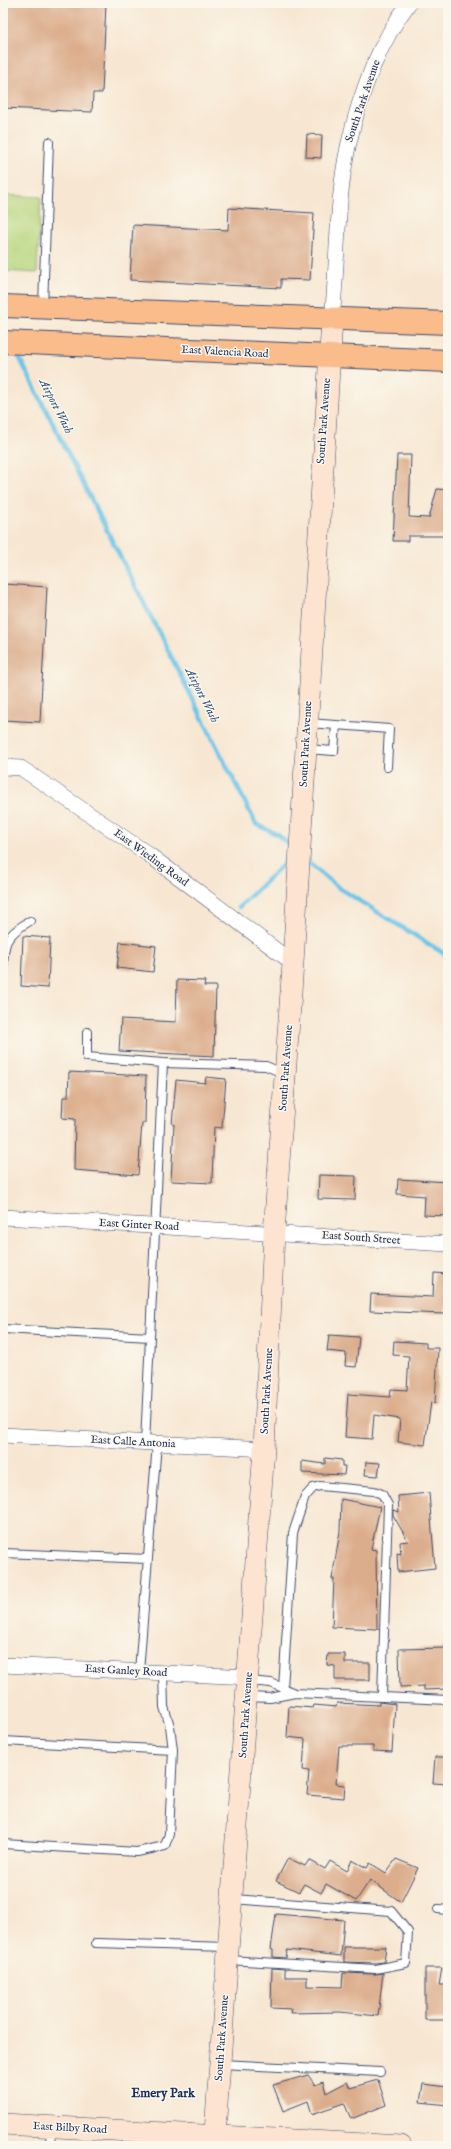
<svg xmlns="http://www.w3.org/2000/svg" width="451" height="2149" font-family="'IM FELL English',serif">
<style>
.green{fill:#b6d57c;stroke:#68826d}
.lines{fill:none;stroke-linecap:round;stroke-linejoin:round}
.stream{stroke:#6bc5e9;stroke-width:4.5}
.building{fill:#dcad8c}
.lane-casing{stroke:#3c4b6f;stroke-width:10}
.street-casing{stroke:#3c4b6f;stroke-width:16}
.secondary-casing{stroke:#3c4b6f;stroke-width:22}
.primary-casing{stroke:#3c4b6f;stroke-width:24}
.lane{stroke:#fff;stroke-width:8}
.street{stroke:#fff;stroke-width:15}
.secondary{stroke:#fde4d1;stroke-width:21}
.primary{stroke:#fabc8b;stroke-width:22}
.labels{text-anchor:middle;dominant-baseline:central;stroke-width:3;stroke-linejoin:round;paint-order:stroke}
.street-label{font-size:11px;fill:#1b2f5e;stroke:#fbf7ec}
.water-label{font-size:12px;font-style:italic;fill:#2f5481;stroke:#fbf7ec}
.quarter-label{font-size:13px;font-weight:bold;fill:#1b2f5e;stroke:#fbf7ec}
</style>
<rect width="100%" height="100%" fill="#fbf7ec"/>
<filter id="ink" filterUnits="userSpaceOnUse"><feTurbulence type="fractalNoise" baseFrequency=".025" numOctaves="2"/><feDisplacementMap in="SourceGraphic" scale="8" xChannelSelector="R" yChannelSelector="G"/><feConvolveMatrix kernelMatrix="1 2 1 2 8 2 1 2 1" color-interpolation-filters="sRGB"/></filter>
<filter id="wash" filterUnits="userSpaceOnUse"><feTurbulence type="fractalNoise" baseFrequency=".012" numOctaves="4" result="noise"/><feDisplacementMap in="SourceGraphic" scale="16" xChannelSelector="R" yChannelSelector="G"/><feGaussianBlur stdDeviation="0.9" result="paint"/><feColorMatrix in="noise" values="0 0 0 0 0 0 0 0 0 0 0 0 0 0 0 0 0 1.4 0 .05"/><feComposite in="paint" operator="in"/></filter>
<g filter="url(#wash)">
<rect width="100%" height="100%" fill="#f7e7d2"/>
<path class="green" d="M3,195l38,2 -4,76 -34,-2z"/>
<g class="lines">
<path class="stream" d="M3,326l5,9
M15,349l241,475 22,11 16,14
M305,860l34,28 109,68
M239,907l53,-51"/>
</g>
<g id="blocks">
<path class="building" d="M3,3h103l-4,90h-9l-1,19 -89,-4z
M307,134l15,1 -1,23 -15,-1z
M229,208l85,5 -4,67 -29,-1v9l-151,-8 3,-55 95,5z
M397,455h14l-2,62 20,1 8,-29 11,1v46h-40v5h-15z
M4,584l43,3 -7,135 -37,-2z
M23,936l27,2 -2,50 -27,-2z
M120,942l36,4 -3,26 -36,-4z
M177,980l28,1 -1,5h12l-2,70 -95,-5 2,-32 55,3z
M69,1072l77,4 -1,47h-3l-4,52 -64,-5 1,-51 -13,-1 1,-21h5z
M206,1077l20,2 -4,49 -8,-1 -2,56 -41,-2 3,-57h-2l4,-44 29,3z
M319,1175l37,1 -1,24 -37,-1z
M398,1179l50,3v34l-24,-1 1,-19 -28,-2z
M434,1273l14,1v29l-2,-1 -1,12 -75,-3 1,-17 62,3z
M329,1335l30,2 -3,30 -11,-1 1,-13 -19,-2z
M394,1341l32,2v5h12l-3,55 -4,-1 -6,43 -27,-3 2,-23 -26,-4 -2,24 -27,-2 3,-43 42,3 1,-8 16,1 2,-34 -16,-1z
M325,1458l17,2v6h3l-1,9 -42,-2v-12l23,3z
M366,1462l14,1 -2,13 -13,-1z
M429,1493l6,75 -37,4 -1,-19 4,1 -1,-12 8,-1 -15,-26v-5l6,2 -1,-16z
M341,1499l39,8 -9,42 5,1 1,79 -45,-2 2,-48h-2l8,-48z
M448,1648v41l-24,1v-4l-24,1 -1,-38z
M328,1654h17v9h25v17h-35v-14l-8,-1z
M379,1702l16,2 -3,48 -19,-1v-5h-34l-3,38 9,1 -1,13 -37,-3 2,-24 -6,-1 2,-31 -18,-2 2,-31 24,2 1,-3 22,2 1,-4 42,2z
M435,1757h13v27l-15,-1z
M288,1858l17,8 4,-6 16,9 5,-8 17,10 5,-11 15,8 3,-5 16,10 10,-14 22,9 -17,34 -31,-22 -14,21 -30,-17 -5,9 -17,-9 -5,8 -23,-11z
M276,1914l68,6 -3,36 -54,-6 -1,8 -13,-1v-7l-2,-1z
M344,1947h42l-2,15 -9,1 -31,-1z
M272,1968l13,1v8h22v9l35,1 1,-14 32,1 8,-1 -5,43 -38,-4 -50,1 1,-4 -20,-1z
M425,1968h17l-3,17h9v35h-23z
M308,2075l7,10 8,-3 3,11 21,-11 3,6 28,-8 8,25 -35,14 -7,-16 -32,11 -4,-13 -25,10 -10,-26z
M423,2084l25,3v18l-28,-3z"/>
</g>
</g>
<g filter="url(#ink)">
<use href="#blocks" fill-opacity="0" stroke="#3c4b6f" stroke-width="1"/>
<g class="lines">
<g class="lane-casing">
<path id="lane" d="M43,306l6,-164
M308,723l28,2
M306,749l28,2 2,-26 53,4 -2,38
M3,979c1,-32 -3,-41 27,-58
M87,1032v25l76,6 -18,380
M163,1063l103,3 19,8
M3,1329l147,8
M3,1553l145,6
M139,1672l18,-229
M283,1688l10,-155 12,-36 8,-9 7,-2 54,5 8,3 6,11 -6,192
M295,1693l153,7
M247,1697l23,1 25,-5 -24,-10 -23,-2
M3,1741l170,9
M3,1844l134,8 28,-6 4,-12 4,-84 -3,-24 -6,-19 -1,-34
M438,1909l10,1
M96,1943l132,4
M228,1960l147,9 31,-6 2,-31 -17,-21 -158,-12
M221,2064l159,8
M50,2146l1,-19"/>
</g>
<g class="street-casing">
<path id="street" d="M332,319c6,-56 4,-117 16,-172 11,-50 30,-103 61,-144
M3,767l18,1 127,86 145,109
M3,1217l445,27
M3,1435l261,14
M3,1665l246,12"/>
</g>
<g class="secondary-casing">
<path id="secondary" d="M3,2124l398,22
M214,2146l50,-697 10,-216 19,-270 39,-644"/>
</g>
<g class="primary-casing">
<path id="primary" d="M3,306l445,17
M3,342l445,19"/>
</g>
<use href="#lane" class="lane"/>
<use href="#street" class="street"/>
<use href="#secondary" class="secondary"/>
<use href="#primary" class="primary"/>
</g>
</g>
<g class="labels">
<g class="street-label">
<text transform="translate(363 101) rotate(-71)">South Park Avenue</text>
<text transform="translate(225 352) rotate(3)">East Valencia Road</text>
<text transform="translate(324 421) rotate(-86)">South Park Avenue</text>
<text transform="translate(306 744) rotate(-87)">South Park Avenue</text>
<text transform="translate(151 858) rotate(36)">East Wieding Road</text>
<text transform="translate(286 1068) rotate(-86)">South Park Avenue</text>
<text transform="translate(139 1225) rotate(3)">East Ginter Road</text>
<text transform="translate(361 1238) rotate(4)">East South Street</text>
<text transform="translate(267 1391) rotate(-87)">South Park Avenue</text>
<text transform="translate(133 1442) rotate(3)">East Calle Antonia</text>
<text transform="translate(126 1671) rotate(3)">East Ganley Road</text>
<text transform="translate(246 1715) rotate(-86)">South Park Avenue</text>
<text transform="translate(222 2038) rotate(-86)">South Park Avenue</text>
<text transform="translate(70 2128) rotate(3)">East Bilby Road</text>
</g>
<g class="water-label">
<text transform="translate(56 406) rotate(63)">Airport Wash</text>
<text transform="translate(202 695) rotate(63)">Airport Wash</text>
</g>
<g class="quarter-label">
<text x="163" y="2093">Emery Park</text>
</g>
</g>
<rect width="451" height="2149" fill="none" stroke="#fbf7ec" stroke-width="16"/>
</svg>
